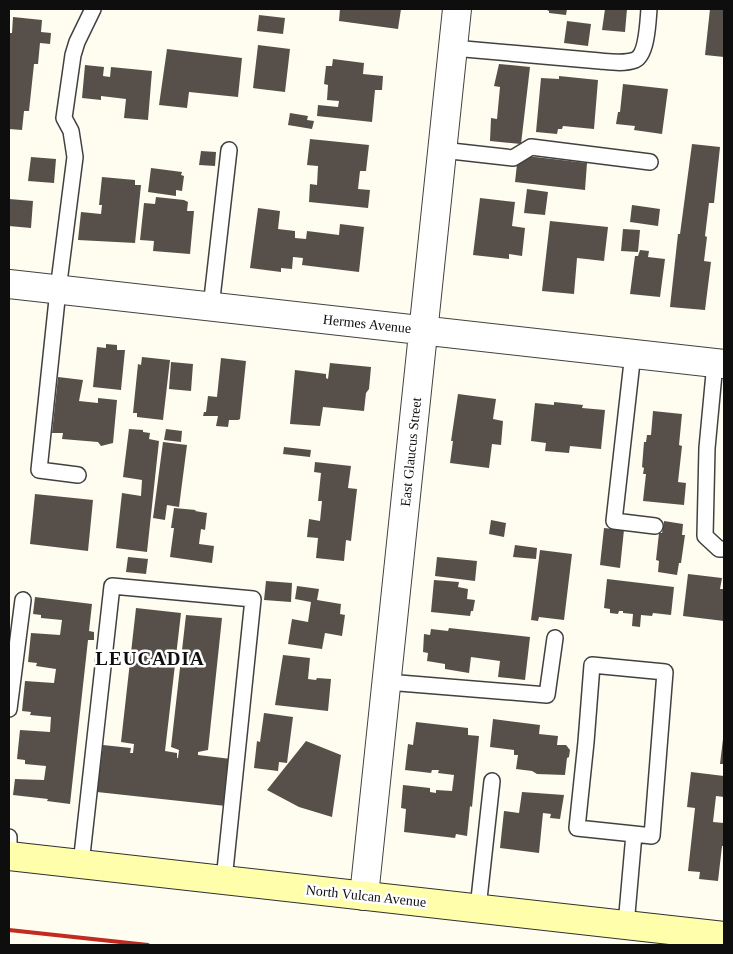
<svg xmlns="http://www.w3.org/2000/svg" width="733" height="954" font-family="'Times New Roman',serif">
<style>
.building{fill:#57504a}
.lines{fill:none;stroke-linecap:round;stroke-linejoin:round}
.lane-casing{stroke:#414141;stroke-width:18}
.street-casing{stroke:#414141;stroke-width:30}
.secondary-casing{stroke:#303030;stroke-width:30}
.lane{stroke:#fff;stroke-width:15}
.street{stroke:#fff;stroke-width:28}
.secondary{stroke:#fffeaa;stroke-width:28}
.rail{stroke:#c32a21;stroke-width:4}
.labels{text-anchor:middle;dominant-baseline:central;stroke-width:5;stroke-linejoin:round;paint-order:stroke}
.street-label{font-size:14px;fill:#0e0e0e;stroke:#fff}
.district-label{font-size:19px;font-weight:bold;letter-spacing:1px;fill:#0e0e0e;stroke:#fff}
</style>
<rect width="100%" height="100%" fill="#fffdef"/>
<path class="building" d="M340,9h61l-3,20 -59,-8z
M545,9h22l-1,6 -17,-2v-2z
M605,9h22l-2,23 -23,-2z
M710,9h14v48l-19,-2z
M259,15l26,3 -2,16 -26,-3z
M13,17l29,3 -1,12 10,1 -1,11 -10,-1 -2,21h-4l-5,47h-5l-2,19 -13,-1v-72l1,-14h-1v-10h3z
M567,21l24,3 -3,22 -24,-3z
M258,45l32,4 -5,43 -32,-4z
M167,49l75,9 -4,39 -49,-5 -2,16 -28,-3z
M333,59l31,4 -1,11 20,2 -1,14h-7l-3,32 -55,-6 1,-11 20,2 1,-6 -12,-1 1,-15 -4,-1 2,-18h6z
M499,64l31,3 -9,77 -31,-3 1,-23 6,1 3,-32 -6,-1z
M85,65l19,2 -1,9 7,1 1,-10 41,4 -4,49 -24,-2 2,-19 -25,-3v4l-19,-2z
M559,76l39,4 -4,49 -31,-3 -1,3h-4l-1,5 -21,-2 5,-54 18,1z
M623,84l45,5 -6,45 -28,-4 1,-4 -19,-2 2,-12h2z
M290,113l18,3 -1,4 7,1 -2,8 -24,-4z
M310,139l59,6 -3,26h-6l-2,18 12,1 -2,18 -59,-6 1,-18 7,1 1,-19 -11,-1z
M692,144l28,3 -6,56h-5l-4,33 2,1 -3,24 7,1 -6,48 -35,-3 8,-73h2z
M201,151l15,1 -1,14 -16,-1z
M518,155l69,8 -2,27 -70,-8z
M31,157l25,2 -2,24 -26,-2z
M151,168l31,4 -1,3 3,1 -2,15 -6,-1v6l-28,-4z
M102,177l33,3v5h6l-6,58 -57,-3 3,-28 20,2 1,-9h-3z
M527,189l21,3 -3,23 -21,-2z
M156,197l28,3 4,2 -1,9h7l-4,43 -37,-3 1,-10 -14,-1 4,-37 11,1z
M480,198l35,4 -3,24 13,2 -3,28 -13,-2v5l-36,-4z
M9,199l24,2 -2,27 -22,-2z
M632,205l28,4 -2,17 -28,-4z
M258,208l22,3 -2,18 17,2v7l11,1 1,-8 32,4 1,-11 24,3 -5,45 -57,-7 1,-7 -10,-1 -1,12 -11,-1v4l-31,-4z
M550,221l58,6 -4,34 -27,-3 -3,36 -32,-3z
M623,229l17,1 -2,22 -17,-1z
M640,250l9,1 -1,6 17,2 -5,38 -30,-3 5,-38h3z
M106,344l11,1v5h8l-4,40 -28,-3 4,-40 9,1z
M142,357l28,3 -7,60 -26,-3v-4h-4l5,-49 3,1z
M221,358l25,3 -6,58 -2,1h-9l-1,7 -12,-1 2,-10h-15l1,-4h2l2,-16 9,1z
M171,362l22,2 -2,27 -22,-2z
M330,363l41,4 -2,22 -3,4 -2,18 -41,-4 -3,19 -30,-2 5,-54 31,4v4l2,1z
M58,377l25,3 -4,21 19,2v-5l19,2 -4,43 -12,3 -3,-4 -36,-3 1,-6h-11z
M458,394l38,5 -3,20 10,2 -2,24 -9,-1 -3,24 -39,-5 3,-22h-2z
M554,402l29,3 -1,3 23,2 -4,39 -31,-3 -1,7 -24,-2 1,-8 -15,-2 4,-38 19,2z
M653,411l29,3 -3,31 3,1 -4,36 8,1 -2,22 -41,-4 3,-27h-3l1,-6 -2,-1 2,-25h2l1,-7h4z
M129,429l14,1v2l7,1 -1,6 10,2 -12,111 -31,-4 6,-55 19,3 1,-16 -19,-3z
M166,429l16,2 -1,11 -17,-2z
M163,442l24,3 -8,62 -12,-2 -2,15 -12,-2z
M284,447l27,3 -1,7 -27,-3z
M315,462l36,4 -3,22 9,1 -6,52 -5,-1 -2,21 -28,-3 2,-20 -11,-1 2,-18 11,2 2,-20h-4l3,-28 -7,-1z
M35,494l58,6 -5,51 -58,-7z
M174,508l22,2 -1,1 12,2 -2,17 -4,-1 -2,15 15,2 -2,17 -42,-6 4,-29h-3z
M491,520l15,3 -2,14 -15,-3z
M664,521l19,3 -1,11h3l-4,28h-2l-2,12 -19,-3 1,-11 -3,-1 3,-27h3z
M604,528l20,2 -4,38 -20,-3z
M515,545l22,3 -1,11 -23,-2z
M540,550l32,4 -8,66 -25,-3 -1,4 -7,-1z
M128,557l20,2 -2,15 -20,-2z
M437,557l40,4 -2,20 -40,-5z
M688,574l34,4 -2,11h4v32l-41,-5z
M607,579l67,8 -3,28 -18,-2 -1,3 -11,-1 -1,12 -8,-1 1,-12 -10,-1v-2h-4l-1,3 -8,-1v-4l-6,-1z
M434,580l25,2 -1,5 10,2 -1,10 8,1 -2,11h-2l-1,5 -39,-4z
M266,581l26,2 -1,19 -27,-2z
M297,586l22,3 -2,11 24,4 -1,10 5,1 -3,21 -17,-3 -3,16 -34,-5 4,-25 16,3 3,-20 -16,-3z
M35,597l57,7 -3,27 5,1v8h-6l-18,164 -23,-3 1,-2 -35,-4 2,-16 29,1 2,-14 -21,-2v-4l-8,-1 3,-29 30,2 1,-15 -21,-2 1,-3 -9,-1 3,-30 29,2 2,-14 -20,-3 1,-3 -9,-1 3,-29 29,2 2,-15 -21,-2v-3l-8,-1z
M136,608l45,5 -16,138 12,2v5h1l1,-8 -8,-3 15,-132 36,3 -14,132 -10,2v3l33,4 -5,47 -129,-14 6,-47 28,3 -1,5h3l1,-9 -13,-2z
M449,628l81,9 -5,43 -27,-3 2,-16 -29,-4 -2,16 -24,-4v-5l-18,-3 1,-8 -5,-1 1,-18 6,1 1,-6 17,2z
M283,655l27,3 -2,21 8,1 1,-2 14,1 -3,32 -53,-6z
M264,713l29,4 -6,46 -8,-1 -1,9 -24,-3 3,-27 3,1z
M493,719l47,6 -1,9 19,2 -1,9h9l4,5 -1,7 -2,1 -2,17 -28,-1 -5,-3 -16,-2 2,-14h-4v-5l-24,-3z
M416,722l52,6v7l11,1 -7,71 -2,-1 -3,30 -11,-2 -1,4 -51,-6 2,-23 -5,-1 2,-23 27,3v4l6,1v-3l16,1 2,-16 -16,-2 1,-3h-7l-1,3 -26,-3 3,-26 5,1z
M723,739h1v25h-4z
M306,741l35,14 -9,62 -33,-10 -32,-17z
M691,772l33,4v21l-8,-1 -3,26 11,1v23h-2l-4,35 -19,-2 1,-7 -12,-1 7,-63 -8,-1z
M522,792l42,3 -4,24 -10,-1 1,-4 -8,-1 -4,40 -39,-5 4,-37 15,2z"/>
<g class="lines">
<g class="lane-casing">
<path id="lane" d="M453,48l147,13c11,1 24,3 35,-1 12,-5 13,-39 14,-51
M442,150l71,8 18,-11 119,15
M211,307l18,-157
M633,353l-19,168 41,5
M715,363l-8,85 -2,88 14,13h5
M78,475l-39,-5 19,-180 17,-133 -4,-26 -7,-13 9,-63 4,-13 16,-33
M387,682l160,13 8,-57
M9,709l14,-109
M9,837v13
M81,864l31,-278 141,13 -29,281
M478,908l14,-127
M626,925l8,-91 -57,-6 9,-86 6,-77 73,7 -13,164 -18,-2"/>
</g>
<g class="street-casing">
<path id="street" d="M9,284l715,80
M364,896l93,-887"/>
</g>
<g class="secondary-casing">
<path id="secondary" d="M9,856l715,80"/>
</g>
<use href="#lane" class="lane"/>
<use href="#street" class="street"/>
<use href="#secondary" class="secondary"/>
<path class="rail" d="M9,930l139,15"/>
</g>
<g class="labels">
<g class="street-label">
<text transform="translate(367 324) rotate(6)">Hermes Avenue</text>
<text transform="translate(411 452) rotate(-84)">East Glaucus Street</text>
<text transform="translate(366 896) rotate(6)">North Vulcan Avenue</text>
</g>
<g class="district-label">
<text x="150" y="658">LEUCADIA</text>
</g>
</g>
<rect width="733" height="954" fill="none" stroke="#0e0e0e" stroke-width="20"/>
</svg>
